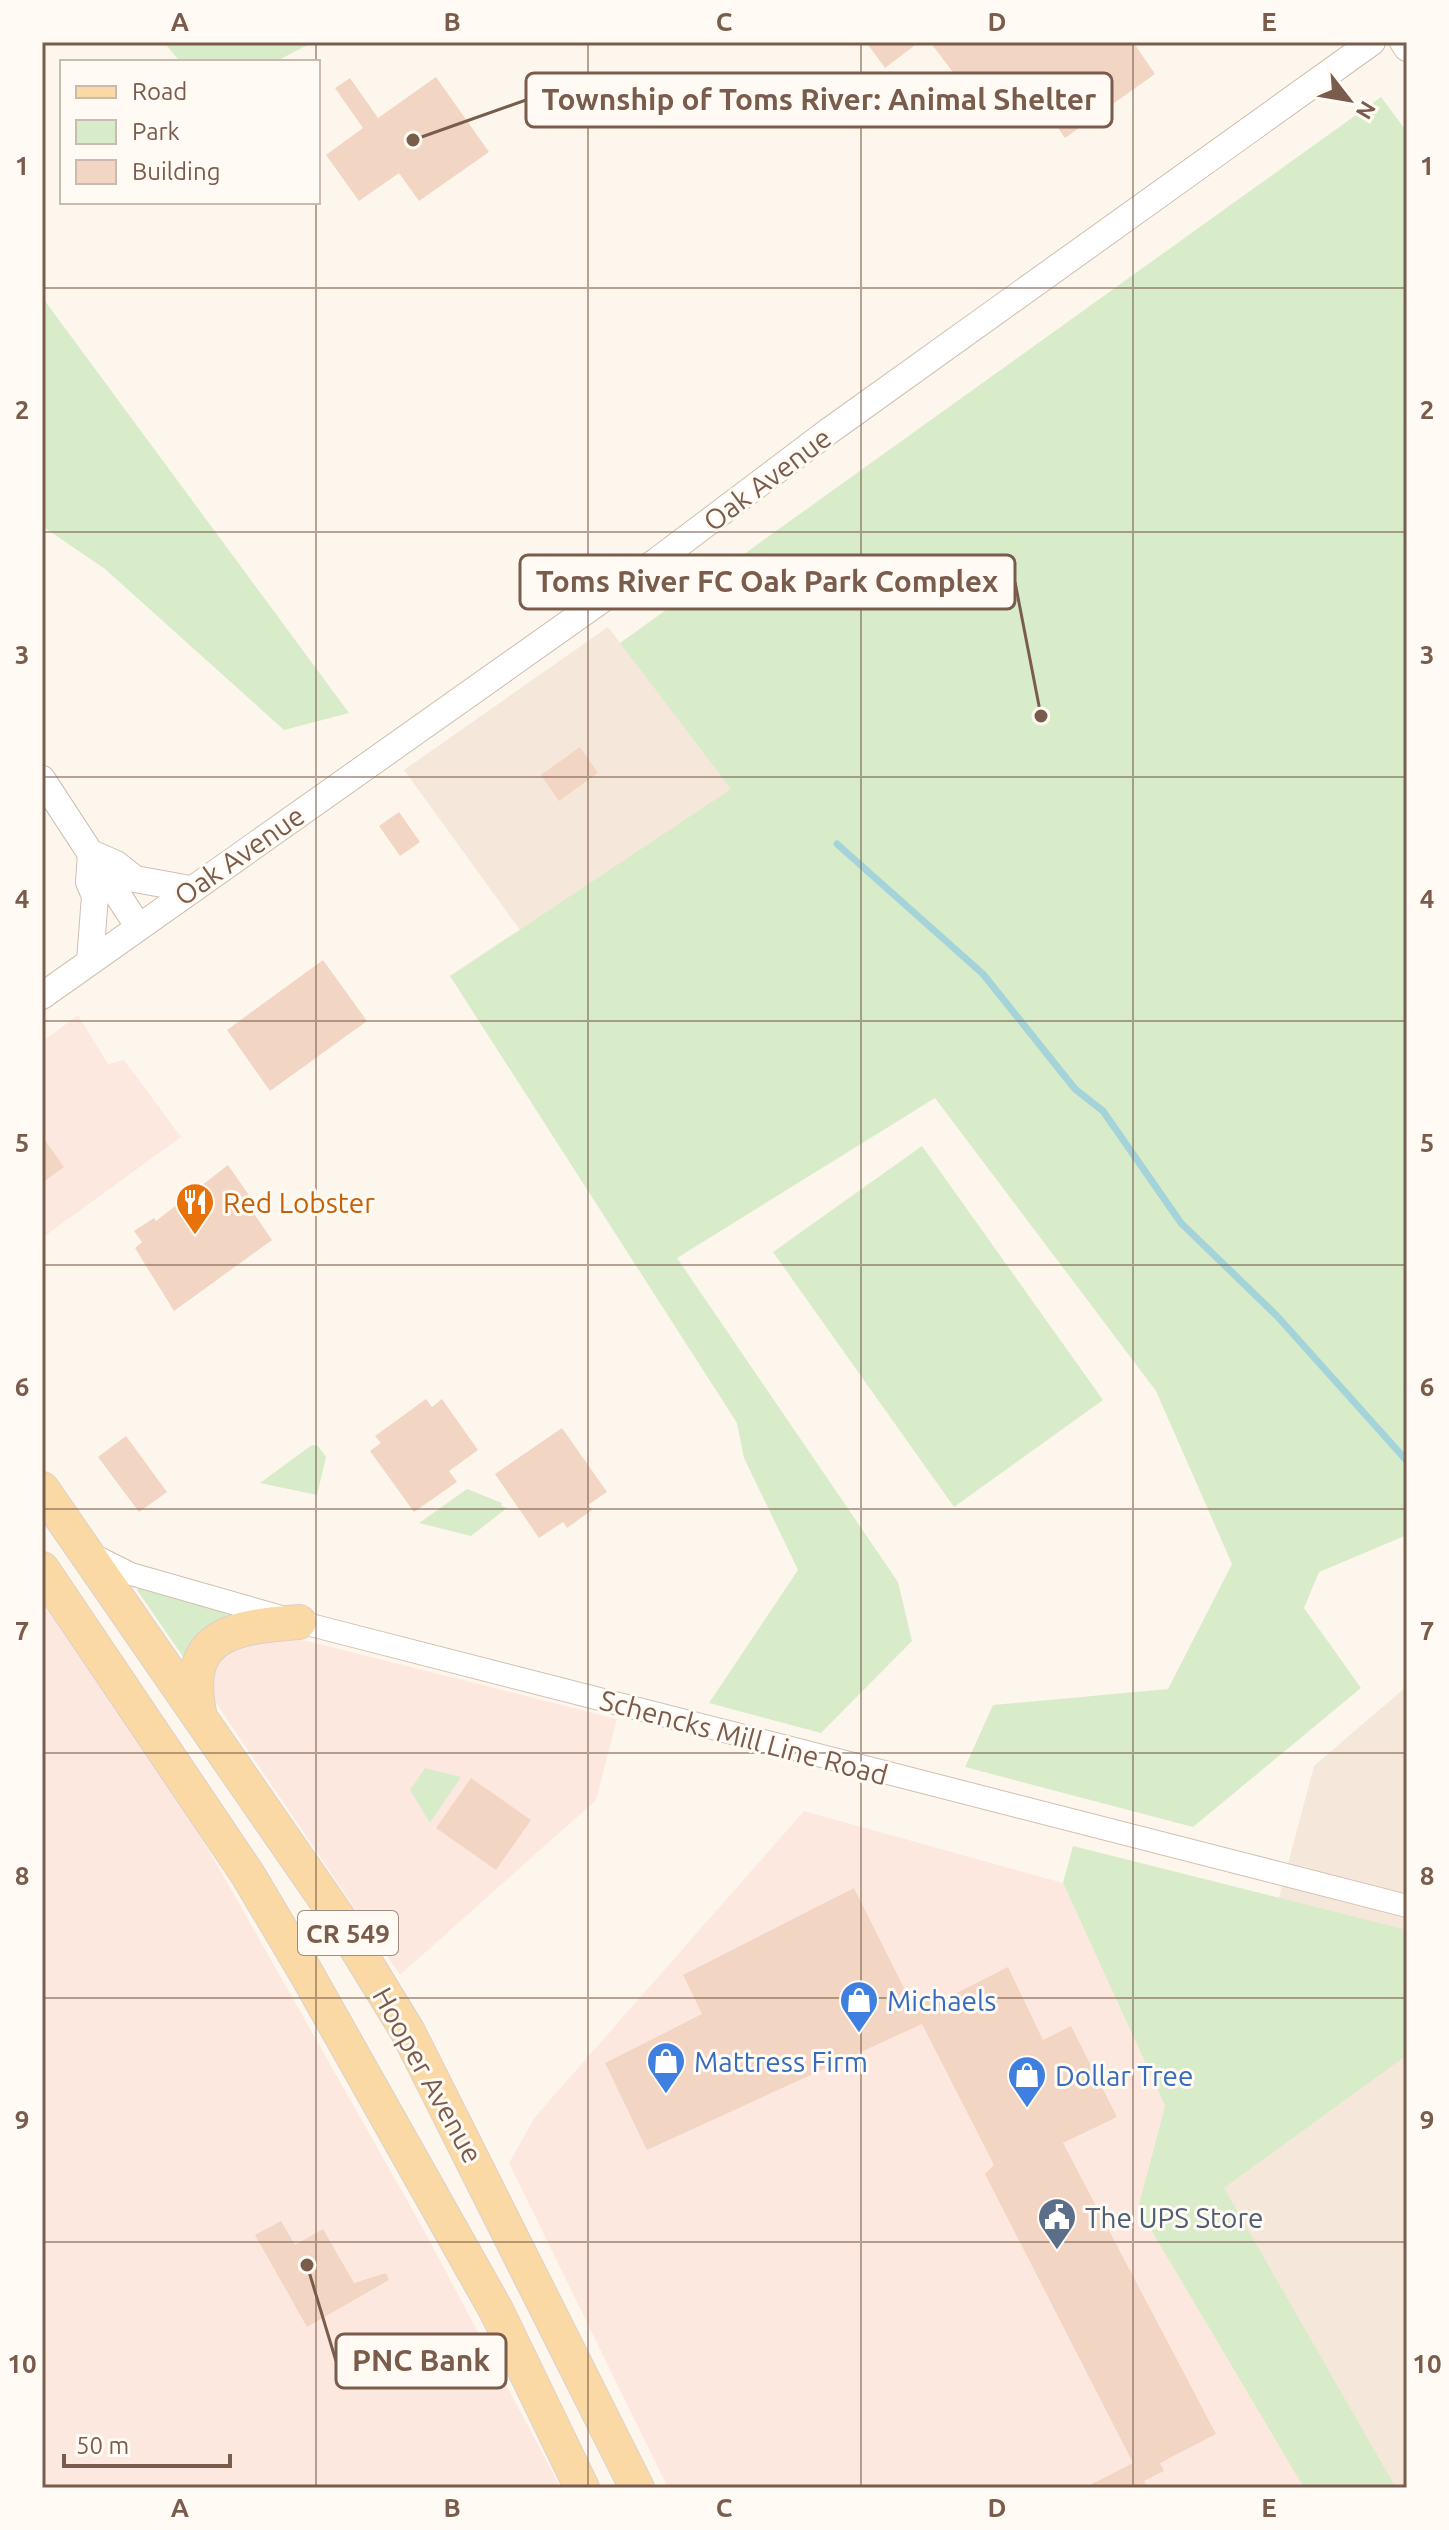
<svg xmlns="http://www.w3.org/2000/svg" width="1449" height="2530" font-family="Ubuntu,sans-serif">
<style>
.residential{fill:#f5e8da}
.commercial{fill:#fde8e0}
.green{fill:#d8ecc9}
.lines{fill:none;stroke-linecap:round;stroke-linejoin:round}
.stream{stroke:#a5d3da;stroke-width:7}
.building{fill:#f3d5c3}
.minor-casing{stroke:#d1beb0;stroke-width:24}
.tertiary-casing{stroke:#d1beb0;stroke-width:28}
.primary-casing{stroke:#dad1cd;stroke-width:36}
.minor{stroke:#fff;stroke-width:22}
.tertiary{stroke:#fff;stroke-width:26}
.primary{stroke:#fbd9a5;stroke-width:34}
.grid{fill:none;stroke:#7a5c4d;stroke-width:2;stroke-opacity:0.55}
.labels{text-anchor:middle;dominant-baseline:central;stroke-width:6;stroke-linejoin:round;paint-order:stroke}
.shield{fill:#fffaf3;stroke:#a28b7f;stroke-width:2}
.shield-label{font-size:26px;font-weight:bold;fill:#7a5c4d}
.street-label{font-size:28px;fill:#7a5c4d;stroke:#fffaf3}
.food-label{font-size:28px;fill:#c56008;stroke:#fffaf3;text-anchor:start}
.shop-label{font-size:28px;fill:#366cbe;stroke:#fffaf3;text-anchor:start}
.service-label{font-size:28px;fill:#4e5e75;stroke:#fffaf3;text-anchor:start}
.leader{fill:none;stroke:#7a5c4d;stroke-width:3}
.callout-dot{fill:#7a5c4d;stroke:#fffaf3;stroke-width:3}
.callout{fill:#fffaf3;stroke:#7a5c4d;stroke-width:3}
.callout-label{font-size:30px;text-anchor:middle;font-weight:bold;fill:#7a5c4d}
.neatline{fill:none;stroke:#7a5c4d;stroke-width:3}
.grid-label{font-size:26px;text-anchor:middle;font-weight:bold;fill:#7a5c4d}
</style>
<rect width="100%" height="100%" fill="#fdf6ec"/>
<path class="residential" d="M608,627l124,162 -212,141 -116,-160z
M1407,1686v802h-90l-124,-267 121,-455z"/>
<path class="commercial" d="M78,1015l30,49 16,-4 57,77 -139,101v-196z
M42,1599l106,150 71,119 202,357 140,263h-519z
M271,1632l346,87 -21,81 -196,175 -186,-275 -3,-15 7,-29z
M804,1811l259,72 102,223 -27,102 166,280h-636l-159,-325 26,-46z"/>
<path class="green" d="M164,42h149l-38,20h-95z
M1381,97l26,35v1403l-88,37 -15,36 57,80 -168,139 -228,-60 28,-62 175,-16 64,-125 -76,-173 -221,-293 -258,160 221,324 14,59 -91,92 -112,-30 89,-133 -54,-112 -7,-35 -287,-447 281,-187 -111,-146z
M42,297l307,416 -65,17 -179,-161 -63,-43z
M922,1146l181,254 -149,107 -181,-255z
M312,1445l6,1 8,11 -9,38 -57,-12z
M467,1489l35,14 -1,3 6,2 -36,28 -52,-13z
M140,1586l92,27 -16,9 -32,36 -47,-68z
M425,1768l36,9 -31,46 -20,-33z
M1073,1846l334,84v125l-183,133 172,300h-92l-166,-280 27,-102 -102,-223z"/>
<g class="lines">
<path class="stream" d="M837,844l146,130 92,115 28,22 78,112 96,93 130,145"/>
</g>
<path class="building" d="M866,42h53l-34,26z
M930,42h203l22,32 -90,64 -32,-46 -17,13 -10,-13 -24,18z
M436,77l53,75 -70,49 -20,-28 -40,28 -33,-46 37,-27 -28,-40 15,-10 28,40z
M580,747l18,26 -39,28 -18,-26z
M399,812l21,30 -20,14 -21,-30z
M323,960l44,61 -97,70 -43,-61z
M42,1136l22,31 -22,16z
M228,1165l27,39 -5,4 22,32 -98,71 -39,-63 7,-6 -8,-11 20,-13 2,3z
M426,1399l6,8 10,-8 36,51 -29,21 8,11 -43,30 -44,-61 11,-8 -6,-7z
M562,1428l45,64 -19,13 4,5 -25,18 -4,-6 -24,16 -44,-64z
M126,1436l41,56 -28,20 -41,-55z
M471,1778l60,42 -35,50 -60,-42z
M854,1888l58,116 19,-10 4,10 73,-37 35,73 28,-14 46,91 -54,26 153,291 -56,29 4,8 -20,10 3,7h-63l49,-25 -148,-289 9,-9 -72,-141 -275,126 -42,-87 97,-49 -19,-39z
M281,2221l14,24 28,-16 31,54 32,-10 3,7 -82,47 -52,-92z"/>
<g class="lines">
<g class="minor-casing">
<path id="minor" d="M91,1554l40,20 168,48 1108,284"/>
</g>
<g class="tertiary-casing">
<path id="tertiary" d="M1403,42l4,6
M42,779l96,147
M90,961l5,-65 -6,-14 2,-29 25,11 19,15 55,10
M42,996l616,-436 171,-129 543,-389"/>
</g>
<g class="primary-casing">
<path id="primary" d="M42,1489l295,427 71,116 229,456
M42,1569l206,306 57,96 191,339 86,178
M199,1712c-16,-80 37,-85 100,-90"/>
</g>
<use href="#minor" class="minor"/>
<use href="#tertiary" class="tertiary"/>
<use href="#primary" class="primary"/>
</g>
<path class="grid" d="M316,42v20M588,42v2446M861,42v2446M1133,42v2446M316,202v2286M42,288h1365M42,532h1365M42,777h1365M42,1021h1365M42,1265h1365M42,1509h1365M42,1753h1365M42,1998h1365M42,2242h1365"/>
<defs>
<g id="restaurant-pin" transform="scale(2)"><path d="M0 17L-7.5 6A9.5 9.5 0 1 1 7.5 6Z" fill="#e8710a" stroke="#fffaf3"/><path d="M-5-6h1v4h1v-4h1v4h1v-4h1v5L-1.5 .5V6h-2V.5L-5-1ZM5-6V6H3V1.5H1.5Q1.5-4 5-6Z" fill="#fff"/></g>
<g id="shop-pin" transform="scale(2)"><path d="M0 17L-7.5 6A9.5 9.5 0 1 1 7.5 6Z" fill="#3f7fe0" stroke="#fffaf3"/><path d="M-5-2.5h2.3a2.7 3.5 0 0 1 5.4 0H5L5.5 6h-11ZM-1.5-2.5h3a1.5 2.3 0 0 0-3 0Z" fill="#fff"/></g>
<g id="civic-pin" transform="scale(2)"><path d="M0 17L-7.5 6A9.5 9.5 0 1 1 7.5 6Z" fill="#5c6f8a" stroke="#fffaf3"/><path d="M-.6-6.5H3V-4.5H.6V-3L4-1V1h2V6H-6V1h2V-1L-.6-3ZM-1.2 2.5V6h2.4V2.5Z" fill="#fff"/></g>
</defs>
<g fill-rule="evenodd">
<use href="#restaurant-pin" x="195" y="1202"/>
<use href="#shop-pin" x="859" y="2000"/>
<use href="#shop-pin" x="666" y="2061"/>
<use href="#shop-pin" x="1027" y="2075"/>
<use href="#civic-pin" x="1057" y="2217"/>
</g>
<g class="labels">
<rect class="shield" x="298" y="1911" width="100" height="44" rx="6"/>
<g class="shield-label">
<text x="348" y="1933">CR 549</text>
</g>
<g class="street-label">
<text transform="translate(767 479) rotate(-37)">Oak Avenue</text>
<text transform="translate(239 855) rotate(-35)">Oak Avenue</text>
<text transform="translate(744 1737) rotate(15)">Schencks Mill Line Road</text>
<text transform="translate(428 2075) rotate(61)">Hooper Avenue</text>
</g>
<g class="food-label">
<text x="223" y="1202">Red Lobster</text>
</g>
<g class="shop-label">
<text x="887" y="2000">Michaels</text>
<text x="694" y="2061">Mattress Firm</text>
<text x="1055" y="2075">Dollar Tree</text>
</g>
<g class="service-label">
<text x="1085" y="2217">The UPS Store</text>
</g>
</g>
<path class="leader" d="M413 140L526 100M1041 716L1015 582M307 2265L336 2361"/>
<g class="callout-dot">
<circle cx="413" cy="140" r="8"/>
<circle cx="1041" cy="716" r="8"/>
<circle cx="307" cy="2265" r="8"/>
</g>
<g class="callout">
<rect x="526" y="73" width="586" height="54" rx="8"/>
<rect x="520" y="555" width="495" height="54" rx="8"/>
<rect x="336" y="2334" width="170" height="54" rx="8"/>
</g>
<g class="callout-label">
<text x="819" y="110">Township of Toms River: Animal Shelter</text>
<text x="767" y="592">Toms River FC Oak Park Complex</text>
<text x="421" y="2371">PNC Bank</text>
</g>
<rect width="1449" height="2530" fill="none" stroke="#fffaf3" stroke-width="88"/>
<rect x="60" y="60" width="260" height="144" fill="#fffaf3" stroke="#cabbb1" stroke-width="2"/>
<rect x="76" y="86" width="40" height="12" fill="#fbd9a5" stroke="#cabbb1" stroke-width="2"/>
<text x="132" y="100" font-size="24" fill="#7a5c4d">Road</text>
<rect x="76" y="120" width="40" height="24" fill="#d8ecc9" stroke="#cabbb1" stroke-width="2"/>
<text x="132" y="140" font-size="24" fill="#7a5c4d">Park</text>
<rect x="76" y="160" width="40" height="24" fill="#f3d5c3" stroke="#cabbb1" stroke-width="2"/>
<text x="132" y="180" font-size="24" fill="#7a5c4d">Building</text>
<g transform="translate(1349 100) rotate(121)" stroke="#fffaf3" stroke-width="6" paint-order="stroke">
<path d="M0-6L14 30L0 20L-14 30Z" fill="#7a5c4d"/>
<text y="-12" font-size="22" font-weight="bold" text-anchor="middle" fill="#7a5c4d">N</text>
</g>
<path d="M64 2454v12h166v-12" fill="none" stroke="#7a5c4d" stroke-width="4"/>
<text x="76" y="2454" font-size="24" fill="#7a5c4d" stroke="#fffaf3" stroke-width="6" paint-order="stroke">50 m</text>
<rect x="44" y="44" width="1361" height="2442" class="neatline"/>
<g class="grid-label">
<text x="180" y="31">A</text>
<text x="452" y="31">B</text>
<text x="724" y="31">C</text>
<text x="997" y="31">D</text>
<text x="1269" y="31">E</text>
<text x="22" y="175">1</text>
<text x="1427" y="175">1</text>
<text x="22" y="419">2</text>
<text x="1427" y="419">2</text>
<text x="22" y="664">3</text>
<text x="1427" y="664">3</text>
<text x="22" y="908">4</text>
<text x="1427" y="908">4</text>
<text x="22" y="1152">5</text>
<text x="1427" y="1152">5</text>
<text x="22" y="1396">6</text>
<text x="1427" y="1396">6</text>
<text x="22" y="1640">7</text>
<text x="1427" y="1640">7</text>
<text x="22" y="1885">8</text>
<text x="1427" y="1885">8</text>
<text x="22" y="2129">9</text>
<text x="1427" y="2129">9</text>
<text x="22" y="2373">10</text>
<text x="1427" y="2373">10</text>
<text x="180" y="2517">A</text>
<text x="452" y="2517">B</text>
<text x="724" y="2517">C</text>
<text x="997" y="2517">D</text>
<text x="1269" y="2517">E</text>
</g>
</svg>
